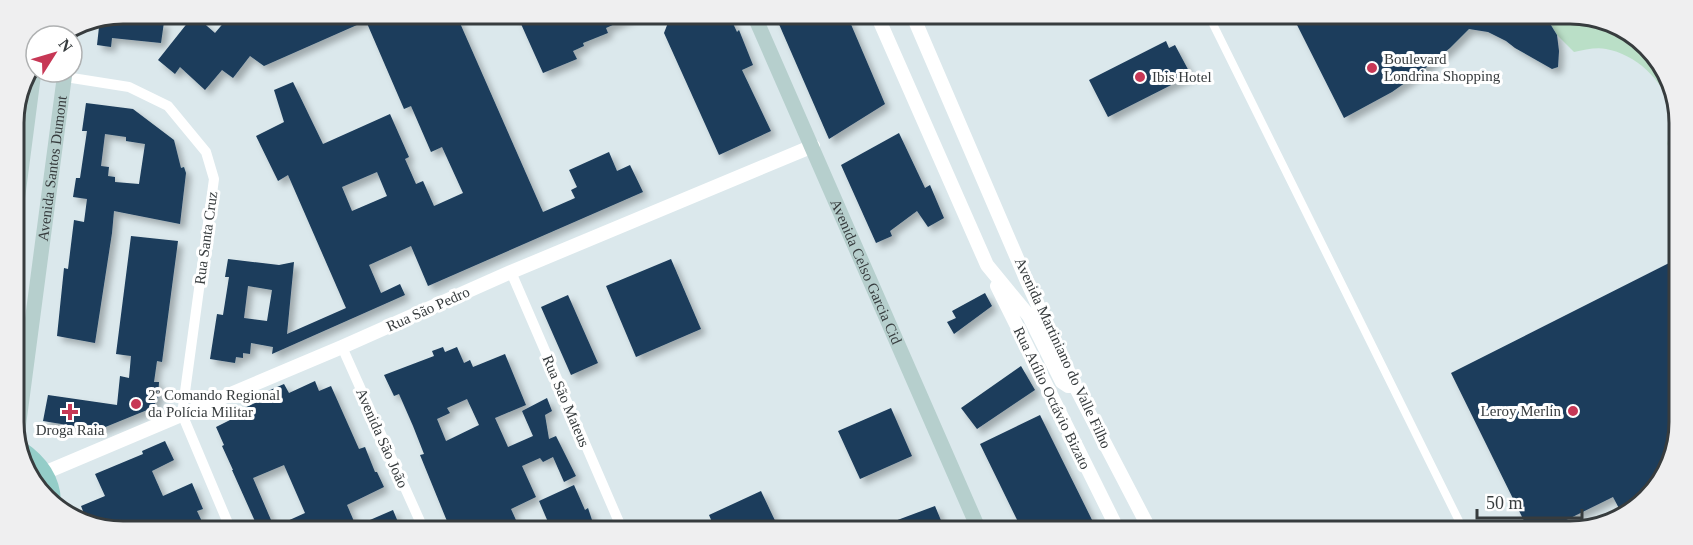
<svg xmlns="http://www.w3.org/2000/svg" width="1693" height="545" font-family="Georgia,serif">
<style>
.green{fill:#badfc7}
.building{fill:#1b3c5b;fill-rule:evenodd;filter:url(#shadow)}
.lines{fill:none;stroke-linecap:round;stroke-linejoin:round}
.pedestrian{stroke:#fff;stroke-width:8}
.minor{stroke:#fff;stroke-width:10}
.tertiary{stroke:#fff;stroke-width:14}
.secondary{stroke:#b6cfcd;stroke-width:15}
.primary{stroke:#94cdc8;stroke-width:18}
.poi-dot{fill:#c73755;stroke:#fff;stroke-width:2}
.labels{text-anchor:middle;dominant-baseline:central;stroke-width:6;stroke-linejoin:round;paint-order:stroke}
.poi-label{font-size:15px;fill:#373c3e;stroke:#fff;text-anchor:start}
.street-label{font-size:15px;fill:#373c3e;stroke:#fff}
.rim{fill:none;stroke:#373c3e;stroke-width:3}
</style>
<defs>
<filter id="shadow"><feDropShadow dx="5" dy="5" stdDeviation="3" flood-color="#0004"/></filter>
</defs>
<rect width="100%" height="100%" fill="#dbe8ec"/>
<path class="green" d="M1546,17h52l54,34 25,51v22l-10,22c2,-12 6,-25 3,-37 -6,-29 -35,-55 -64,-60 -10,-2 -22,1 -32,3l-17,-17z"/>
<path class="building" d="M231,14h22l5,10 22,-10h176l87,198 32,-14 -4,-8 6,-3 -8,-17 40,-18 8,19 13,-6 13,27 -215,94 -17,-40 -42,19 12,28 19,-9 5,11 -133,59 1,-7 -22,-4 -1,11 -7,-1v5l-7,-1 -1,6 -25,-4 7,-45 6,1 6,-38h-4l3,-18 51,6 15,-3 -7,72 59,-26 -58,-133 -10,6 -22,-45 28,-14 -10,-32 19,-8 30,62 67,-30 19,43 -4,2 11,25 7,-3 11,25 29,-13 -21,-46 -11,5 -20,-46 -7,3 -38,-88 -102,45 -14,-10 -17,22 -11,-8 -17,20 -25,-23 -5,7 -17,-14 31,-39 4,4 6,-6 16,14zM377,172l10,24 -35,15 -10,-24zM248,286l24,4 -5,31 -23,-3z
M517,15h118l-29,13 2,5 -25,10 1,3 -11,5 4,8 -34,14z
M671,15h58l8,17 2,-2 14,35 -11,5 29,61 -52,24 -55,-122z
M775,15h72l38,89 -56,35z
M104,17l36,5v-3l24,3 -3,21 -49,-5 -1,9 -14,-2 3,-27z
M1293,17h253l11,18 2,16 -1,16 -6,2 -37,-21 -9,-7 -18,-9 -19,-3 -19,19 -28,23 -30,21 -48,26z
M1166,41l3,7 6,-3 16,30 -83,42 -19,-37z
M86,103l47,6 41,31 7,28 3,-1 2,6 -6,51 -66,-13 -2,22 -17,110 -38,-7 7,-68 4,1 6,-49 10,2 3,-23 -14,-2 3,-19h4l7,-47h-5zM105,134l21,3v4l19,3 -6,40 -24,-2v-5l-7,-1 1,-9 -8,-1z
M899,133l26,55 5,-3 14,33 -16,9 -11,-16 -27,20 2,5 -16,7 -35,-78z
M131,236l47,5 -16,121 -5,-1 -3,21h5l-1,17 -6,9 -54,22 -55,-9 5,-26 69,10 3,-29 9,2 2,-22 -15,-2z
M671,259l30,70 -65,28 -30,-71z
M1677,259l-1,191 -39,59 -15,5 -9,-17 -69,34h-15l-78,-158z
M985,293l7,13 -38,28 -7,-12 9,-4 -4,-7z
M568,295l30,68 -27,12 -30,-68z
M443,347l2,5 12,-5 7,16 6,-3 3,7 32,-13 21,51 -31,13 13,29 25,-11 -11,-25 25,-13 5,13 -7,4 4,24 7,-3 20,40 -12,6 -11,-25 -10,5 -3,-4 -18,8 14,31 -25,12 9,20h-69l-2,-3 -29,-71 4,-1 -11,-28 -14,-32 -5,2 -10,-21 50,-19 -2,-5zM467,399l12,26 -33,16 -9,-22 13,-6 -3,-5z
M1021,366l14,24 -58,39 -16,-21z
M315,381l4,10 12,-5 28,63 6,-2 10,25h2l7,15 -37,18 9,21 37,-16 5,12 -7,3 1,3h-50l-3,-8 -19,8h-7l-2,-3 -7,3h-46l-26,-58h1l-11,-24 2,-1 -8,-18 14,-7 -3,-4 43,-20 -2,-5 16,-7 5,9zM284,465l21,48 -31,14 -21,-49z
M891,408l21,48 -52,23 -22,-48z
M1040,415l57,115h-75l-42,-86z
M165,441l9,19 -22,11 11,25 29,-13 11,26 -6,2 8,17h-110l-7,-4 -7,-18 24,-10 -10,-22 48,-20 -1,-3z
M574,485l11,25 3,-2 7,21h-44l-12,-28z
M761,491l18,38h-64l-6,-14z
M935,506l10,24h-68l-1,-2z"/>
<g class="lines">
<path class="pedestrian" d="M1209,16l255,515"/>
<path class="minor" d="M34,72l95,15 39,19 38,46 8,27 -32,235 48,114
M511,272l111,257
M342,347l81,181"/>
<path class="tertiary" d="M877,15l110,250 42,51 33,66 6,4h7
M913,16l113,263 49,107 75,144
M997,286l121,244
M44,473l298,-126 169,-75 302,-126"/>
<g class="secondary">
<path id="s1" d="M754,15l225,515"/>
<path d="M70,36l1,-7"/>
<path d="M14,225l20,-154"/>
<path id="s2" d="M16,444l49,-372"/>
</g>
<path class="primary" d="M19,449c18,12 32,29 33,52"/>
</g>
<g class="poi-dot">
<circle cx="1372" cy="68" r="6"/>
<circle cx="1140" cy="77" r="6"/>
<circle cx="136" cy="404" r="6"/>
<circle cx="1573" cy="411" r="6"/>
<path d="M67 403h6v6h6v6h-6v6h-6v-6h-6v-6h6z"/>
</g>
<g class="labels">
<g class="poi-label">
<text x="1384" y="59">Boulevard<tspan x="1384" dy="17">Londrina Shopping</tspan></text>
<text x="1152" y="77">Ibis Hotel</text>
<text x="148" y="395">2º Comando Regional<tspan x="148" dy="17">da Polícia Militar</tspan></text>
<text x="1561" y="411" text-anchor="end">Leroy Merlin</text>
<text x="70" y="430" text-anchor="middle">Droga Raia</text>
</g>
<g class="street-label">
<text stroke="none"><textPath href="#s2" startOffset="278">Avenida Santos Dumont</textPath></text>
<text transform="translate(206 238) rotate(-82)">Rua Santa Cruz</text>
<text stroke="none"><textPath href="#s1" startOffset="280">Avenida Celso Garcia Cid</textPath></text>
<text transform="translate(428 309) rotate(-24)">Rua São Pedro</text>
<text transform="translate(1063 353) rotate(65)">Avenida Martiniano do Valle Filho</text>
<text transform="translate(1052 398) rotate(64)">Rua Atílio Octávio Bizato</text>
<text transform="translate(566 401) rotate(67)">Rua São Mateus</text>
<text transform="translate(382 438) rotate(66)">Avenida São João</text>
</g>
</g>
<path d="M0 0H1693V545H0ZM123 24H1570A99 99 0 0 1 1669 123V422A99 99 0 0 1 1570 521H123A99 99 0 0 1 24 422V123A99 99 0 0 1 123 24Z" fill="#efeff0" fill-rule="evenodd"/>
<path class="rim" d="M123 24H1570A99 99 0 0 1 1669 123V422A99 99 0 0 1 1570 521H123A99 99 0 0 1 24 422V123A99 99 0 0 1 123 24Z"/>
<g transform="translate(54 54) rotate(53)"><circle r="28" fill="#ffffff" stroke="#afb1b2" stroke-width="1.5"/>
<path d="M0-4.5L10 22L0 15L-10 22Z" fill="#c73755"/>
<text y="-9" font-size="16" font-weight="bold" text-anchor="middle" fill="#373c3e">N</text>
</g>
<path d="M1477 509v9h105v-9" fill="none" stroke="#373c3e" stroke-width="3"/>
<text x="1486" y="509" font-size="18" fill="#373c3e" stroke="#ffffff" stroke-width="4.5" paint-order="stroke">50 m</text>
</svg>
